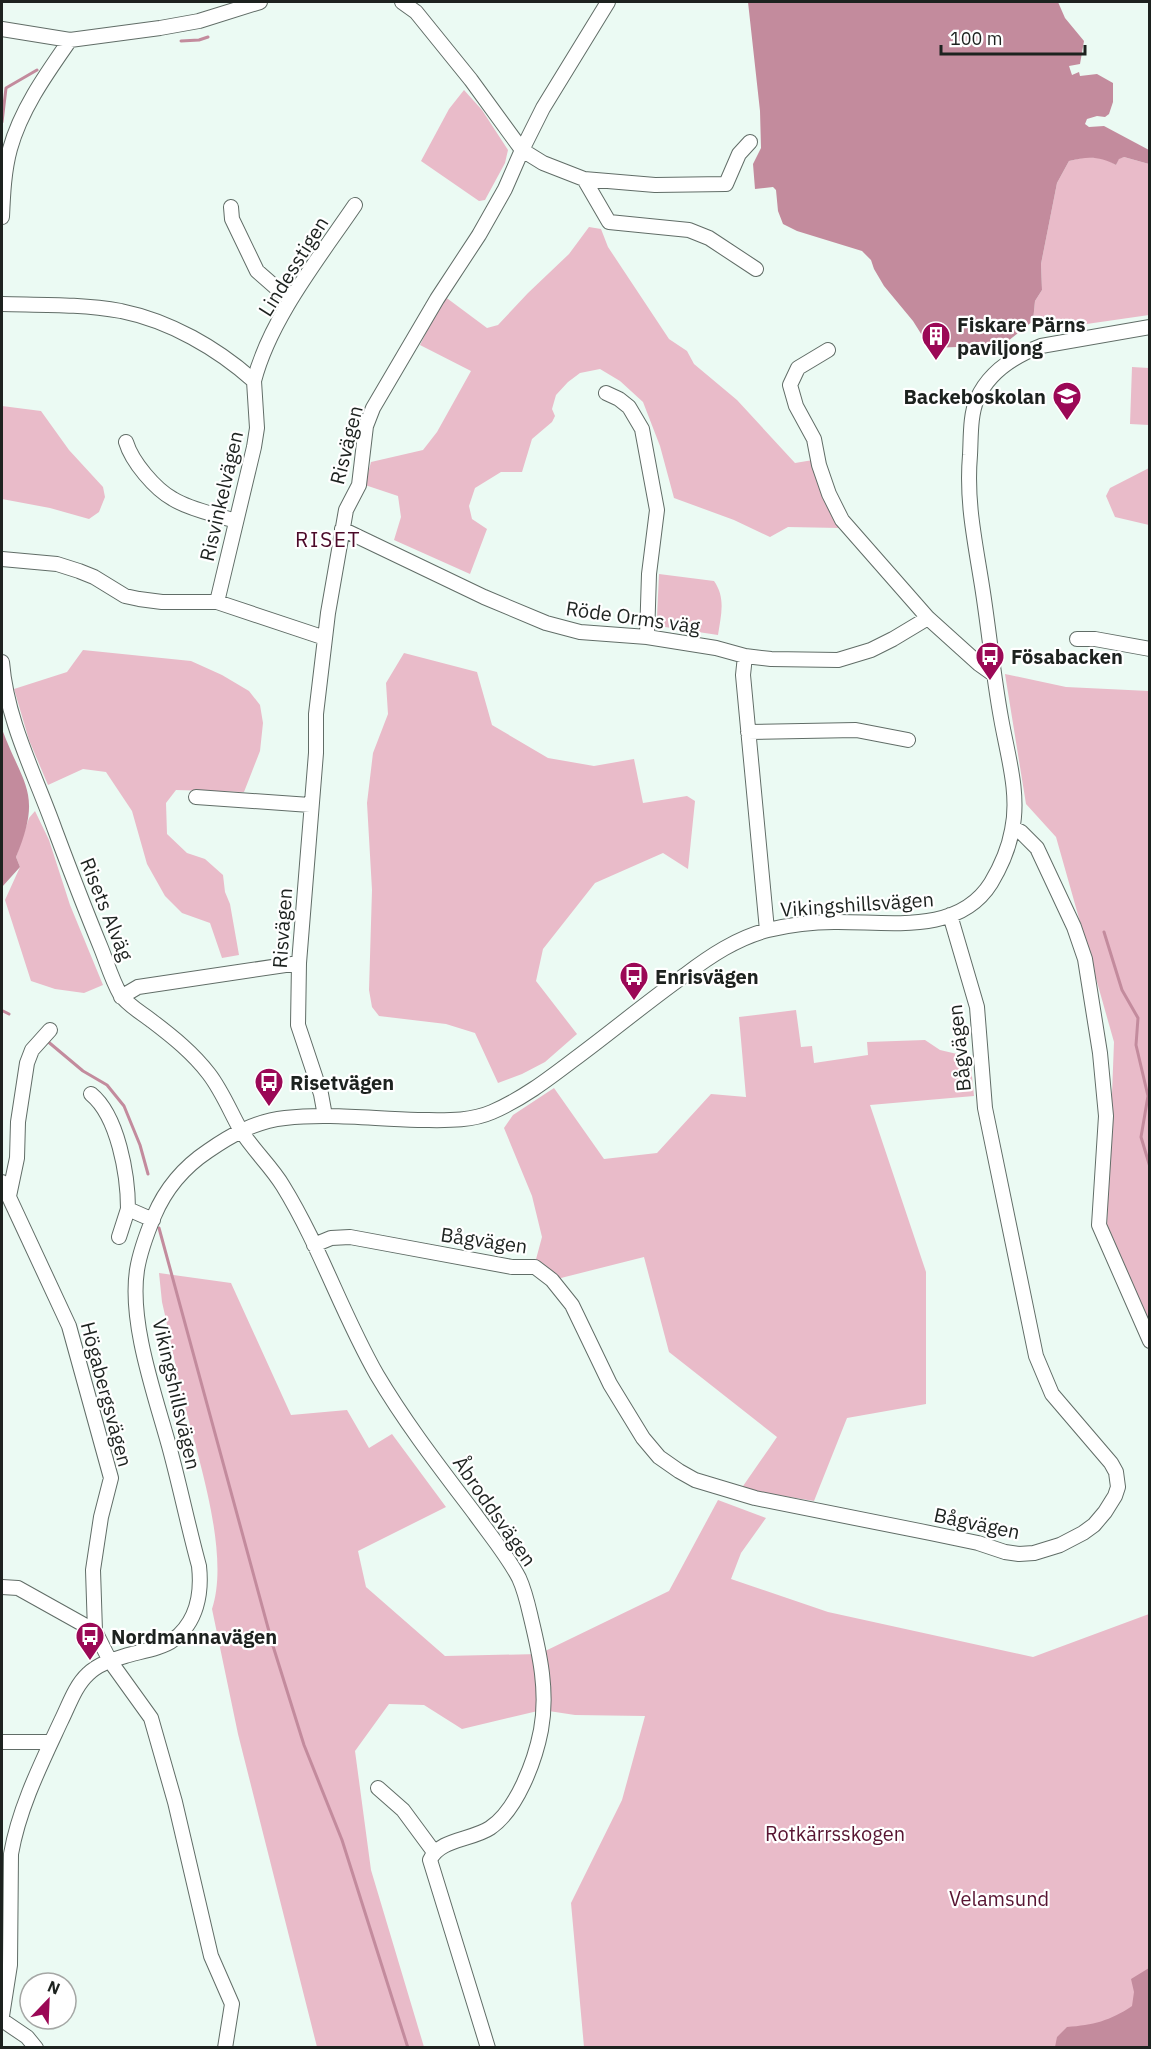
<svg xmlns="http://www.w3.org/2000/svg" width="1151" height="2049" font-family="'IBM Plex Sans',sans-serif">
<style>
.green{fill:#e9bbc9}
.water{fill:#c38b9d}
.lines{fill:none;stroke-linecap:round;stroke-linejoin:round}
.stream{stroke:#c38b9d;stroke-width:3}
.minor-casing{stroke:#616d67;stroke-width:16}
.minor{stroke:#fff;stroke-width:14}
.labels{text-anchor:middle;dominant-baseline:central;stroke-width:4.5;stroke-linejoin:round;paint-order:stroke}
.street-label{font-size:20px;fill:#1d221f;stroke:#fff}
.poi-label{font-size:20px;font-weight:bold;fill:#1d221f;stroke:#fff;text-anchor:start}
.park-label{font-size:20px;fill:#581532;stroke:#fff}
.neighbourhood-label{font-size:21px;letter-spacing:1.5px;fill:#4c0a29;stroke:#fff}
</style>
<rect width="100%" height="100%" fill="#ebfaf3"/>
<path class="green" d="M464,90l18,20 26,40 -3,13 -20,37 -6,1 -58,-40 28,-52z
M1086,157l18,1 12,7 3,-7 5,-1 25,7v151l-104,15 -12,-9 2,-20 7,-11 -1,-26 16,-81 12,-22z
M589,227l12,2 7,18 61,92 18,12 7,13 43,36 58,63 18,-3 7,27 20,41 -52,-1 -18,10 -36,-17 -60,-22 -14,-52 -17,-44 -23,-21 -20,-12 -20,4 -12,9 -12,13 -4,14 3,7 -3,6 -20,17 -10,33h-21l-26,16 -6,18 3,13 15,10 -17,45 -76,-34 7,-23 -3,-21 -33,-11 6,-23 52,-12 14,-18 34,-61 -51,-26 24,-49 43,32 11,-3 30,-32 41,-39z
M1132,367l17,1v57l-19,-1z
M2,406l39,5 28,39 34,37 2,10 -6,15 -10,7 -39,-11 -48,-9z
M1149,468v57l-34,-8 -9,-21 4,-8z
M659,574l55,7c12,17 7,34 4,54l-53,-8 -8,-10z
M83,650l108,11 31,14 27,16 11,14 3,18 -3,28 -16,41 -68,-2 -10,13 1,31 20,19 18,6 18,16 2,17 5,12 9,51 -17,3 -12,-35 -28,-10 -17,-17 -18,-32 -15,-53 -26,-39 -23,-3 -35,16 -19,-45 -15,-51 53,-17z
M404,653l73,19 15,53 56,33 46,8 40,-7 9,44 44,-7 8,5 -7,68 -25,-16 -68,30 -52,66 -7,32 41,53 -32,28 -23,12 -24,9 -23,-50 -29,-9 -67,-8 -7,-9 -3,-17 3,-100 -5,-87 6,-50 15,-39 -2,-31z
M1005,674l61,13 83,4v631l-42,-98 7,-182 -58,-205 -30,-33z
M35,811l14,29 21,65 33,80 -19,8 -29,-4 -24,-8 -26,-81 15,-33 -4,-10 13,-39z
M796,1010l5,37 11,-1 2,17 54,-8 -1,-13 58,-2 15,10 30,7 4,39 -104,9 56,167v132l-79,14 -33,83 -73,-12 36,-52 -108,-85 -25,-95 -87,22 -22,-16 7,-26 -10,-41 -28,-68 9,-13 41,-27 50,71 53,-6 54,-59 35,3 -7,-80z
M159,1273l72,10 60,132 56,-5 22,38 23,-14 54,73 -88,44 8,36 79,69 94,-2 130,-63 49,-91 48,18 -25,35 -10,26 97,33 205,45 116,-43v433h-565l-13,-144 51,-103 23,-84 -70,-1 -33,-5 -80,19 -38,-24 -35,-1 -34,47 16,119 53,177h-107l-79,-313 -26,-125c18,-54 -13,-148 -27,-203 -9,-35 -15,-70 -23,-104z"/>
<path class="water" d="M748,2h310l7,16 19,23 -4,23 -11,2 3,9 7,-3 1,4 17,-2 16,9v19l-4,12 -4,3 -8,-1 -10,3 -2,5 4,3 15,-1 45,24v14l-25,-7 -5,2 -3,6c-16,-9 -29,-9 -47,-4l-12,22 -16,81 1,26 -7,11 -2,20 -30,24 -15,3 -7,-6h-6l-4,12 -10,-3 -4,-4 -27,1 -17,-27 -29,-35 -10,-17 -3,-9 -9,-9 -65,-20 -14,-7 -5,-13 -2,-21 -3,-3 -18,2 -2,-25 8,-16 -1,-37z
M2,729c21,57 41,63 14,128l4,10 -18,20z
M1149,1968v79h-94l2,-10 10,-10c26,-2 43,-6 65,-21l2,-14 -3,-13z"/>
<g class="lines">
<path class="stream" d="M181,41l18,-1 9,-3
M2,122l4,-34 31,-18
M1104,932l18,58 16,28 -2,27 12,51 -7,41 9,30
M3,1011l6,3
M46,1040l37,31 24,14 17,21 16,39 8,29
M159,1228l114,418 31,99 38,95 66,208"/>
<g class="minor-casing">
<path id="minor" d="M608,2l-65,106 -21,42 21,13 41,16 71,6 71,-1 13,-30 11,-12
M2,29l68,11 90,-12 39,-7 61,-19
M584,179l25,43 80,8 20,8 47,31
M231,207l1,12 25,52 33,29
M2,217c1,-23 2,-46 8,-68 11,-40 37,-76 60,-109
M2,304c39,1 80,0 119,7 49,10 96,37 133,70l3,47 -3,19 -37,155
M828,350l-30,18 -8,17 6,21 18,33 5,26 10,29 13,26 86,98 51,46 14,10
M254,381c16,-62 65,-123 101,-176
M606,393l13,6 10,8 13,22 15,81 -8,64 -2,63
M126,442c6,20 29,47 47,57 18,11 42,15 62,22
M342,529l142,68 62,26 34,9 67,5 69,11 29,8 26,3 67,1 33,-10 22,-11 35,-21
M2,559l55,5 22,7 15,6 31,19 14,3 23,3h55l108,36
M1077,639h18l55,10
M745,656l-2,19 24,255
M2,662c5,60 33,112 53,168 15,40 30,79 46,118 6,15 11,32 19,46 7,11 22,19 32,27 21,16 41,32 57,53 13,17 21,37 31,55 12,20 31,37 43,57 37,60 59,128 94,189 29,49 64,94 98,139 15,21 32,41 44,64 6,13 9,27 12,40 9,37 17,74 10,112 -6,31 -24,80 -51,98 -18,12 -51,11 -60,32l58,188
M748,732l108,-2 52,10
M196,797l114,8
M1013,828l8,4 16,16 37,79 11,32 15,94 6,63 -7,109 51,116
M121,997l17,-10 161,-24
M91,1094c27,22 37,81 37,115
M325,1116l-4,-22 -23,-69 1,-62 17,-210v-39l12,-101 18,-103 13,-25 7,-59 7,-18 64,-109 42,-64 26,-46 17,-39 -51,-70 -55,-68 -14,-10
M2,1182l67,144 42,152 -10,39 -8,53 2,61 15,30 41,57 24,84 36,154 21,48 -7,44
M9,1196l8,-38 1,-36 9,-59 5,-13 18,-20
M119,1237l9,-28 25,11
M314,1245l17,-7 19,-1 162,30h23l17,13 20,25 38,79 33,54 16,19 20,14 16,9 60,18 175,35 48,10 27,9 14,2 15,-1 26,-8 23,-12 11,-8 11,-13 10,-16 3,-9 -2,-15 -5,-9 -59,-69 -16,-38 -51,-248 -8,-101 -27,-92
M2,1587l16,1 77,43
M2,1742h49
M378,1788l25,22 31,42
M2,2016l8,-51 1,-111c8,-46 30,-90 50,-133 8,-16 14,-35 27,-47 10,-10 24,-14 37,-18 13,-4 38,-8 48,-16 24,-18 29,-47 26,-74 -11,-40 -19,-80 -30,-120 -14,-51 -40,-123 -32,-176 3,-19 10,-37 17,-54 11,-26 30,-49 54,-65 23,-16 48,-30 77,-33 44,-5 88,1 133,2 25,0 51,2 74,-8 30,-13 55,-32 80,-51 38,-28 75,-59 113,-86 25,-19 52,-37 83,-45 21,-5 44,-8 66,-8 52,-1 124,14 157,-39 9,-15 18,-36 21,-53 8,-36 -5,-77 -11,-112 -8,-44 -12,-88 -19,-132 -7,-45 -16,-84 -12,-131 1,-18 0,-40 7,-56 12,-27 37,-43 64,-53l109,-19
M2,2020l25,17 9,11"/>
</g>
<use href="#minor" class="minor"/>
</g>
<defs>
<g id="building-pin" transform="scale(1.5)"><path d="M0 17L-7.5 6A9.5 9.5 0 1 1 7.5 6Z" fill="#9b0856" stroke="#fff"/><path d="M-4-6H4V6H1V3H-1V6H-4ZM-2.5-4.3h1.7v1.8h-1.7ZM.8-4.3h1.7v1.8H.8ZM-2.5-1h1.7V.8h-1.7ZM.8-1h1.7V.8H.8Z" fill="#fff"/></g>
<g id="school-pin" transform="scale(1.5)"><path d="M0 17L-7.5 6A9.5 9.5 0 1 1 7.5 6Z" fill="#9b0856" stroke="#fff"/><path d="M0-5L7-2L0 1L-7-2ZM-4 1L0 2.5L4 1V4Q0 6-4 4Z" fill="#fff"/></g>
<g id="bus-pin" transform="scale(1.5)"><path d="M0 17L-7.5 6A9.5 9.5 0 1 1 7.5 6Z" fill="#9b0856" stroke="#fff"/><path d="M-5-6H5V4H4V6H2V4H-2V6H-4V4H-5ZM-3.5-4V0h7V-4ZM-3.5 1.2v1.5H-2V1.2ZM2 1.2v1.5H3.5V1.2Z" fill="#fff"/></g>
</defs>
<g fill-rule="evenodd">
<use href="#building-pin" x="936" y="336"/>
<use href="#school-pin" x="1067" y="396"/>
<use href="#bus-pin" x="990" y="656"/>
<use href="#bus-pin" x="634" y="976"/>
<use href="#bus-pin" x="269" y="1082"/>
<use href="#bus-pin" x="90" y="1636"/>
</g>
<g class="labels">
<g class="street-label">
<text transform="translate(293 266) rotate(-58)">Lindesstigen</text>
<text transform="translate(346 445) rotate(-76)">Risvägen</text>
<text transform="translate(221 496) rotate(-77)">Risvinkelvägen</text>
<text transform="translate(633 617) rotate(8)">Röde Orms väg</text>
<text transform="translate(857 904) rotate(-4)">Vikingshillsvägen</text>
<text transform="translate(107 909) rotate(68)">Risets Alväg</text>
<text transform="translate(282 928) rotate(-86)">Risvägen</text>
<text transform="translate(959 1048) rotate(-96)">Bågvägen</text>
<text transform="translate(484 1240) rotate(8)">Bågvägen</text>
<text transform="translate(107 1394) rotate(75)">Högabergsvägen</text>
<text transform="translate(177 1394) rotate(77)">Vikingshillsvägen</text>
<text transform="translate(495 1511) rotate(55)">Åbroddsvägen</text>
<text transform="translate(977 1523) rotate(12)">Bågvägen</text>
</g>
<g class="poi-label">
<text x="957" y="324">Fiskare Pärns<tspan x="957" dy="23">paviljong</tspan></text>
<text x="1046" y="396" text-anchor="end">Backeboskolan</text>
<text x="1011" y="656">Fösabacken</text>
<text x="655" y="976">Enrisvägen</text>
<text x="290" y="1082">Risetvägen</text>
<text x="111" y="1636">Nordmannavägen</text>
</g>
<g class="park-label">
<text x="835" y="1833">Rotkärrsskogen</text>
<text x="999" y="1898">Velamsund</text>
</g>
<g class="neighbourhood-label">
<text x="328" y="539">RISET</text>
</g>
</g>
<rect width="1151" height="2049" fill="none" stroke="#1d221f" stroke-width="6"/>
<g transform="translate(48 2001) rotate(23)"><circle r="28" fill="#ffffff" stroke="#a5a7a5" stroke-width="1.5"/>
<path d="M0-4.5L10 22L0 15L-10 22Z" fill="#9b0856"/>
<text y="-9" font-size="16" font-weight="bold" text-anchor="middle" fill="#1d221f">N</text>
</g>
<path d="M941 45v9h144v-9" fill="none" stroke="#1d221f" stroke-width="3"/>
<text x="950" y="45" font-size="18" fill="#1d221f" stroke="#ffffff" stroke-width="4.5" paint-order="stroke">100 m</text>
</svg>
